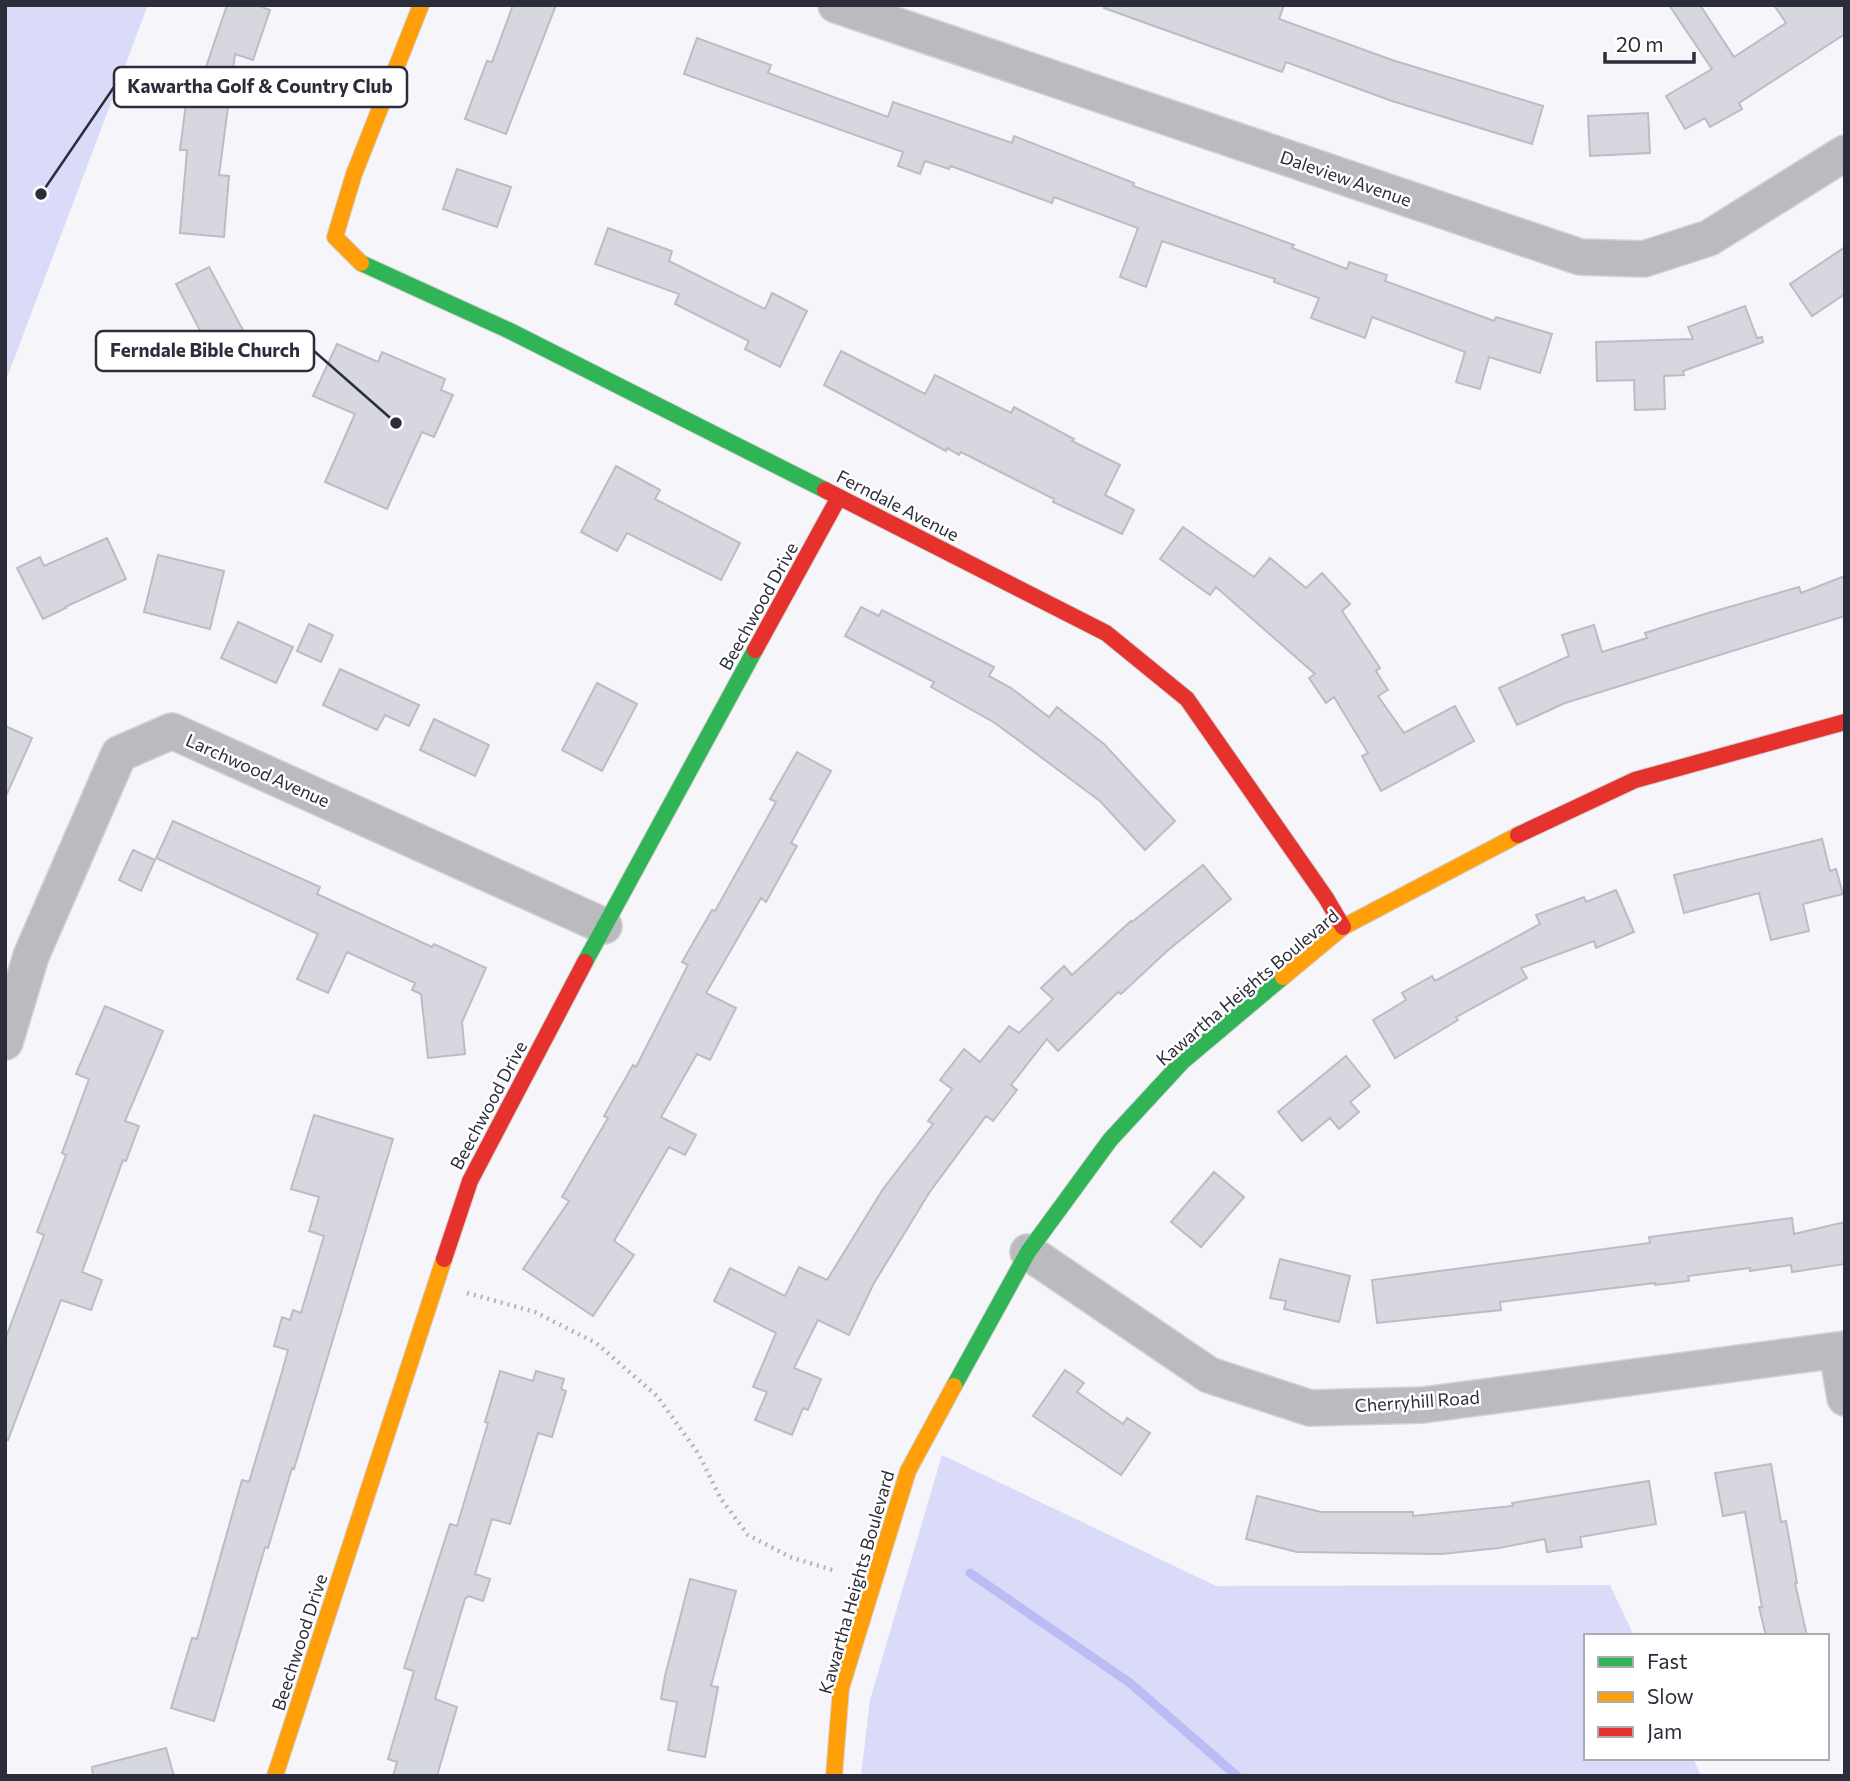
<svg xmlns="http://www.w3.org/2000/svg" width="1850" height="1781" font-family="Commissioner,sans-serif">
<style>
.green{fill:#dadbf9}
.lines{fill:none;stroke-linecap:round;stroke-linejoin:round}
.stream{stroke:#babcf4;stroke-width:9}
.building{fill:#d7d7e0;stroke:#bcbcc4;stroke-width:2}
.street-casing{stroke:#d2d2d7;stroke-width:38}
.fast-casing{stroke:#d2d2d7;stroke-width:18}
.slow-casing{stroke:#d2d2d7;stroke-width:18}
.jam-casing{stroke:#d2d2d7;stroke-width:18}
.path{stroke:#b4b4b8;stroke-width:4.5;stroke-dasharray:2 5;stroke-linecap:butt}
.street{stroke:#bababf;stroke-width:35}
.fast{stroke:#30b455;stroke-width:16}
.slow{stroke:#ff9f0a;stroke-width:16}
.jam{stroke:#e5322d;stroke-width:16}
.labels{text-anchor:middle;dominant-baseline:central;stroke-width:5;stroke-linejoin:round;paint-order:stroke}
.street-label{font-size:18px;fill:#2c2d3a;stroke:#fff}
.leader{fill:none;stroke:#2c2d3a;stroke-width:2.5}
.callout-dot{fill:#2c2d3a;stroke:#fff;stroke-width:2.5}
.callout{fill:#fff;stroke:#2c2d3a;stroke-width:2.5}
.callout-label{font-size:19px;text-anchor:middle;font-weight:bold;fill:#2c2d3a}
</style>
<rect width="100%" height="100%" fill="#f5f5fa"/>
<path class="green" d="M5,5h143l-143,378z
M942,1455l274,131 394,-1 24,51h-48v122h107l8,18h-840l9,-76z"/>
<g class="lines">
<path class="stream" d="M970,1573l160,110 107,93"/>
</g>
<path class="building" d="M227,5h29l14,5 -17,50 -18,-6 -16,121 10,1 -5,61 -44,-4 7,-83h-7l9,-70 12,2z
M513,5h43l-50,129 -41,-15 22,-58 5,1z
M1104,5h180l-5,14 113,41 151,46 -11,38 -140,-43 -106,-39 -4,10 -178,-64z
M1669,5h31l34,52 52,-34 -12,-18h71v29l-106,69 3,6 -32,18 -5,-9 -20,11 -19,-33 46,-27z
M697,38l74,27 -3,8 120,44 5,-15 119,41 2,-7 120,47 -1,3 161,59 -2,3 55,21 2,-7 38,13 -2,6 109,40 2,-4 56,17 -12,39 -51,-16 -9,32 -24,-7 9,-30 -93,-35 -7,21 -54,-20 8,-20 -45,-16 1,-3 -113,-38 -16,46 -26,-10 18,-49 -84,-31 -2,6 -101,-37 -2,3 -24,-8 -5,13 -22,-8 5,-14 -219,-78z
M1648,113l2,40 -60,3 -2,-40z
M457,169l54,18 -14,40 -54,-18z
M608,228l64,23 -3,10 96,48 7,-16 35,18 -27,56 -35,-18 4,-8 -74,-37 4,-10 -84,-30z
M1845,247v47l-33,22 -22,-32z
M209,267l35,65 -34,18 -34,-66z
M1745,306l12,32 5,-1 1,5 -80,29 1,4 -20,1 1,33 -30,1 -1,-30 -37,1 -1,-39 97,-3 -5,-12z
M337,344l41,18 4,-10 63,27 -4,11 12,5 -19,42 -12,-5 -35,77 -62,-27 30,-68 -42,-18z
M841,351l84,43 10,-19 76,38 3,-6 60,32 -2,2 48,24 -15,30 29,15 -12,24 -69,-32 1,-3 -93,-47 -2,3 -12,-7 -1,3 -122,-66z
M616,466l44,24 -5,9 85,44 -19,37 -94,-47 -10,18 -36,-19z
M1183,527l71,50 16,-19 36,30 16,-15 28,31 -8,7 38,57 -4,3 12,19 -10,6 26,37 51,-27 19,35 -93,50 -19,-35 6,-3 -34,-56 -8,6 -17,-25 6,-4 -99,-87 -6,8 -50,-36z
M107,538l19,41 -61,28 1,1 -23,11 -26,-51 23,-11 4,9z
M158,555l66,16 -14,58 -66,-17z
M1845,576v40l-280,87 -48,22 -18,-37 70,-32 -7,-21 32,-10 8,27 45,-14 -2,-5 63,-20 91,-26 2,6z
M861,607l18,9 3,-6 112,57 -5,9 22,12 38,29 8,-10 47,37 71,77 -30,29 -45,-49 -105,-78 -64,-36 3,-5 -89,-46z
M238,622l55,25 -17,36 -55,-25z
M309,624l24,11 -12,27 -24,-11z
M340,669l79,36 -10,21 -24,-11 -8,15 -54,-25z
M597,683l40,21 -35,67 -40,-21z
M434,719l55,26 -14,31 -55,-26z
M5,726l27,12 -27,60z
M797,752l34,19 -40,72 6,3 -31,56 -5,-4 -55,95 30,15 -26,52 -13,-6 -36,63 35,18 -11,20 -16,-8 -55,94 20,14 -41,61 -70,-47 46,-68 -7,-4 46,-79 -4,-2 29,-51 3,2 52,-102 -6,-3 30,-52 3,1 61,-109 -6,-3z
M173,821l147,66 -3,7 115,53 2,-3 52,24 -24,54 3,32 -37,4 -7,-64 -9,-4 3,-7 -68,-31 -19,41 -31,-14 21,-45 -162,-76z
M1822,839l8,32 6,-2 7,25 -40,10 6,27 -38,9 -12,-47 -75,20 -10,-38z
M133,850l22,10 -14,31 -22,-11z
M1203,865l28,34 -64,52 -46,43 -3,-2 -60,59 -11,-12 -36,46 6,5 -24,31 -7,-5 -57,77 -55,90 -25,52 -31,-15 -24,48 27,11 -13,31 -5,-2 -11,27 -37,-15 12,-28 -14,-5 23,-54 -62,-32 16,-33 55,28 14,-29 28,13 56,-91 50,-65 -5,-3 24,-32 -12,-9 24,-31 16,13 29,-36 10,7 34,-34 -12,-11 23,-22 8,9 59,-54 1,1z
M1616,890l18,42 -38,16 -2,-7 -73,27 6,10 -71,39 2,3 -63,38 -22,-38 33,-20 -4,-7 30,-17 3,5 105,-57 -4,-9 48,-18 2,5z
M105,1006l58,25 -38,90 14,5 -13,35 -3,-1 -41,112 20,8 -11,30 -30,-10 -53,140 -3,-1v-99l39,-105 -7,-3 29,-77 -4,-2 27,-74 -13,-5z
M1346,1056l24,30 -20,16 9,10 -20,17 -9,-11 -28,23 -24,-29z
M314,1115l79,24 -99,330 -2,-1 -24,80 -3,-1 -51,174 -43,-13 21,-70 5,1 45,-159 7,2 33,-110 6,-22 -14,-4 8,-29 8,3 3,-10 8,3 23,-77 -15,-5 10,-34 -28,-8z
M1214,1172l30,25 -43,50 -30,-25z
M1792,1218l2,16 51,-12v42l-53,8 -1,-7 -41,6v-3l-62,8 1,5 -34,4v-2l-155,19 1,8 -124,13 -5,-43 278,-37 -1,-6z
M1280,1259l70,17 -11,46 -55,-13 2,-8 -16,-3z
M1065,1370l19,13 -7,9 46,32 4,-6 23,15 -29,42 -88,-59z
M500,1371l33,10 3,-10 28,8 -3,10 5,2 -14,46 -14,-4 -28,91 -18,-5 -17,55 15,5 -7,22 -15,-5 -3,3 -30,100 22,8 -20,69h-44l4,-14 -9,-3 26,-88 -10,-3 46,-144 7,2 31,-103 -3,-1z
M1771,1464l10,58 5,-1 11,62h-2l12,53h-41l-7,-29h3l-17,-95 -22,4 -8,-43z
M1649,1481l7,43 -76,13 2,10 -35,5 -2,-13 -46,9 -58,6 -144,-2 -51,-13 11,-43 64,16h92v4l100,-10 -1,-3z
M690,1579l46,12 -25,95 7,1 -13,70 -37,-7 9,-48 -16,-3 4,-23z
M166,1748l8,28h-81l-1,-9z"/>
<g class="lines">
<g class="street-casing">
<path id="street" d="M836,5l744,252 64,2 65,-21 136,-85
M5,1042l26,-86 88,-202 53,-23 432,195
M1028,1252l181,123 101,33 113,-3 422,-56
M1837,1351l8,47"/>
</g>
<g class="fast-casing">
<path id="fast" d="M361,263l149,68 315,159
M585,962l170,-312
M954,1386l74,-134 82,-112 73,-79 100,-84"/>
</g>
<g class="slow-casing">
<path id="slow" d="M361,263l-26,-26 19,-63 67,-169
M1283,977l60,-50 175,-92
M275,1776l169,-517
M834,1776l7,-88 67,-217 46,-85"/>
</g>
<g class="jam-casing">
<path id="jam" d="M825,490l281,143 81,66 139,199 17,29
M755,650l84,-153
M1518,835l117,-55 210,-58
M444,1259l26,-78 115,-219"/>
</g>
<path class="path" d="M467,1293l68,19 61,31 61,53 41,57 23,46 27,36 42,22 46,14"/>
<use href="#street" class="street"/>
<use href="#fast" class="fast"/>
<use href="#slow" class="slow"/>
<use href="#jam" class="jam"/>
</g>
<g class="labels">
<g class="street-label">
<text transform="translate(1346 178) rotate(19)">Daleview Avenue</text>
<text transform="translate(898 505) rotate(27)">Ferndale Avenue</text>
<text transform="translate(758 606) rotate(-61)">Beechwood Drive</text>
<text transform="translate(258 770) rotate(24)">Larchwood Avenue</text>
<text transform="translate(1247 987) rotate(-40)">Kawartha Heights Boulevard</text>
<text transform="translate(488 1105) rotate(-62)">Beechwood Drive</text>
<text transform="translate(1417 1401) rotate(-4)">Cherryhill Road</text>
<text transform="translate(856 1582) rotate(-74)">Kawartha Heights Boulevard</text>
<text transform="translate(299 1642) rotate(-72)">Beechwood Drive</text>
</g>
</g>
<path class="leader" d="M41 194L114 87M396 423L314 351"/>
<g class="callout-dot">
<circle cx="41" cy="194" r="7"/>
<circle cx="396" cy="423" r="7"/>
</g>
<g class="callout">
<rect x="114" y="67" width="293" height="40" rx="7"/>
<rect x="96" y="331" width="218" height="40" rx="7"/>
</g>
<g class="callout-label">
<text x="260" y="93">Kawartha Golf &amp; Country Club</text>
<text x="205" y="357">Ferndale Bible Church</text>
</g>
<rect width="1850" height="1781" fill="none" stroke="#2c2d3a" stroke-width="14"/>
<rect x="1584" y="1634" width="245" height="126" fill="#ffffff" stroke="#ababb0" stroke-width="2"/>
<rect x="1598" y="1657" width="35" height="10" fill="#30b455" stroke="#ababb0" stroke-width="2"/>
<text x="1647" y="1669" font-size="21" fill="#2c2d3a">Fast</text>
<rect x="1598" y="1692" width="35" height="10" fill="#ff9f0a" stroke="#ababb0" stroke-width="2"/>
<text x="1647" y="1704" font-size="21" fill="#2c2d3a">Slow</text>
<rect x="1598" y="1727" width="35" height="10" fill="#e5322d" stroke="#ababb0" stroke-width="2"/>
<text x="1647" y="1739" font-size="21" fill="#2c2d3a">Jam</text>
<path d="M1605 52v10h89v-10" fill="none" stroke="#2c2d3a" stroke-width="3.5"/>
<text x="1616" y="52" font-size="21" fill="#2c2d3a" stroke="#ffffff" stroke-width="5" paint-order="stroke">20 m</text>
</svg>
